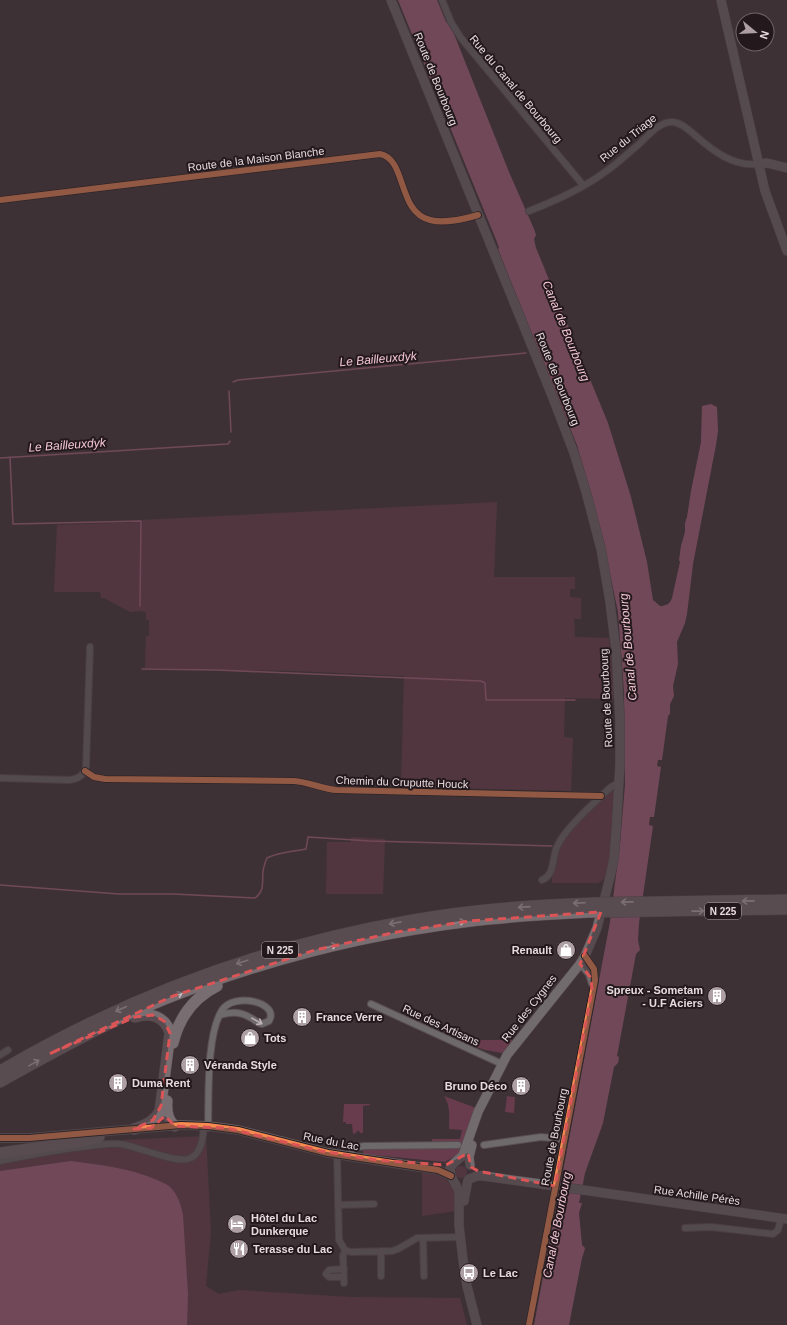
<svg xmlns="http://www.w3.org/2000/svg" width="787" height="1325" font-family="Helvetica,sans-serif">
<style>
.green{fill:#683c4c}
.water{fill:#b06582}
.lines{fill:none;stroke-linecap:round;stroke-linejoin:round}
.stream{stroke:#b06582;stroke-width:1.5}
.street-casing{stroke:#594e52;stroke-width:8}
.secondary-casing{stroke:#594e52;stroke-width:10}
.highway-casing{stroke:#594e52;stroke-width:12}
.street{stroke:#6e696b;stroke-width:6}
.secondary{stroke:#726b6d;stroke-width:9}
.highway{stroke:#786e72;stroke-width:11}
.secondary-bridge-casing{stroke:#594e52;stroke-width:10;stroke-linecap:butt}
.highway-bridge-casing{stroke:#594e52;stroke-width:12;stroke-linecap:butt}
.secondary-bridge{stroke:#726b6d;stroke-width:9}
.highway-bridge{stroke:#786e72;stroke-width:11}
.cycleway-casing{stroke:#23191c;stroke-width:8}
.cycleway{stroke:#f68b52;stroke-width:6}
.oneway{stroke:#c7babe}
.oneway2{stroke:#beb2b6}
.marked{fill:none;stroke:#db5456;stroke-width:3;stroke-dasharray:8 5;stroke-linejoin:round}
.labels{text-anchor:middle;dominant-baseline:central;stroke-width:4;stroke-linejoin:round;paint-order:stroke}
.shield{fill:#23191c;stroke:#aea0a4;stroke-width:1}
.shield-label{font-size:10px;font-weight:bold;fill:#e9dadf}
.street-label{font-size:11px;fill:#e9dadf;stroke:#23191c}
.poi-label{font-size:11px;font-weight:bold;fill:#e9dadf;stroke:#23191c;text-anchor:start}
.water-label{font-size:12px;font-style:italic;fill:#f5c7d6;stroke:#23191c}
</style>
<rect width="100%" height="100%" fill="#3e3236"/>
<path class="green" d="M497,502l-3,75h81v12h-5v8l11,1v21h-7l1,18 34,1 5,61 -49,-1 -1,39 9,1 -2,53 -170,-4 3,-111 -111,-5 -148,-3 1,-32h3v-16h-3v-7l-4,-2 -12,1 -26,-14h-3l-1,-6h-46l3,-67 85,-3v-2z
M610,789h3l2,9 -4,59 -5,21 -8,5h-46v-12l9,-31z
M351,837l34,2 -2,55h-57l1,-52h24z
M462,1040h51l-5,8 -6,5 -17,-3 -23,-8z
M444,1096l32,12 -13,35 -31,-1v-3h28l2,-9 -13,-1c0,-13 2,-22 -5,-33z
M507,1096l8,1 -1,16 -9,-1z
M344,1104h26v1l-7,1v27h-3l-1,-2h-2l-1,2 -3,1 -1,-10h-6v-2h-3z
M206,1136l5,95 -5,55 13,8 20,-4 111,7 110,1 7,27h-467v-166l102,-18z
M462,1147l-4,7 -13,8 -82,-8v-4l2,-2z
M455 1172a6 6 0 1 1 12 0a6 6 0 1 1-12 0Z
M422,1171l17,2 5,3 12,17v18l-34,5z"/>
<path class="water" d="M398,0h39l9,22 4,2 59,148 25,57 2,6 -2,4 2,9 72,175 23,74 16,65 6,38 7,6c6,0 10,-2 12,-8l8,-36 -1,-2 2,-14 4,-14v-9l2,-6 4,-26 10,-49 1,-36 9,-2 6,3 1,24 -2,14 -23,119 -6,50 -2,9 -8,19 1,22 -5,22 1,10 -4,8v10l-2,2 -6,44h-4l-1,6 4,1 -7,50h-4l-1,8 4,1 -14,97 -1,17 2,10 -4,4 -19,102 2,1 -1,6 -4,4 -11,56 -18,50 -6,30h3l-3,10 3,32 3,3 -1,4 -2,6 -13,67h-35l76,-403 10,-78 5,-59 -1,-93 -6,-80 -17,-81 -24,-86 -72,-178 -7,-18 1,-1 -2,-6z
M71,1161c29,4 59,7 86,19 4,2 10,4 13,7 8,8 11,18 13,28l5,79 -1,31h-187v-154z"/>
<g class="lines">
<path class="stream" d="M233,382l5,-2 288,-27
M229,391l2,41
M10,457l3,67 128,-3 -1,85
M0,458l228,-14 2,-3
M142,669l75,1 264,11 4,2 1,17h89
M0,885l119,9h54l82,4c10,-7 7,-17 8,-27 1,-5 2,-9 4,-13 13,-6 24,-6 39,-9l2,-12 62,4 182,5"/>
<g class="street-casing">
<path id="street" d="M442,0l9,22 10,16 122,147
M0,200l380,-46c27,5 17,58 50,66 15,4 34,-1 48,-5
M529,211c26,-10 53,-22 76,-39 12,-8 22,-18 33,-27 9,-8 21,-24 35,-23 9,1 16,8 23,14 17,15 38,31 62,28
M85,771l9,6 11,2 189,2c15,1 28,8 43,9l264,6
M0,778l69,2c9,-1 15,-4 17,-13l4,-120
M542,880c13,-5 10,-23 15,-33 7,-18 39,-46 54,-60l9,-5
M580,964l9,10 3,10
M371,1004l131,60
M0,1055l8,-5
M208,1128c1,-31 -2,-92 14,-118 12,-18 58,-8 47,11l-7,3c-5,-1 -7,-4 -11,-6 -11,-7 -20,-6 -31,-3
M484,1145l57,-8 23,2
M337,1154l2,86 6,10 6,2 41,-1 6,-2 19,-11 44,-1
M351,1156l2,-8 11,-2 94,-1
M0,1161c30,-6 60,-12 90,-15 10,-1 20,-3 30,-2 16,2 55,19 68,15 14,-4 15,-22 16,-34
M338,1205l36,-1
M685,1228l26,-1 62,7 5,-4 3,-11
M423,1238l1,38
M381,1251v25
M344,1269l-15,1 -3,4 3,3h15
M344,1283l-1,-27 2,-6
M529,1325l66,-345 -1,-11 -9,-13"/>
</g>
<g class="secondary-casing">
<path id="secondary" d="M391,0l162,398 21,55 12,39 15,57 9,53 6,49 4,70v43l-4,68 -2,26 -4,19 -13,51 -12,28 -5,8 -73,91 -29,57 -15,43 -10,9 -3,4 1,8 8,15v34l4,35 4,26 10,39
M721,0l44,191 22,60
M758,164l9,-1 20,5
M0,1138h29l152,-13 27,1 30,4 90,23 110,17 13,6
M470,1165l-1,-8 3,-12
M469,1179l8,-3h6l58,8
M604,1193l183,26
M464,1201l4,-21"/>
</g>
<g class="highway-casing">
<path id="highway" d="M660,902l127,-2
M659,911l128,-2
M173,1043c6,-25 20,-45 44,-57
M0,1071c128,-75 267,-126 413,-151 60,-11 121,-15 181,-17
M0,1082c45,-25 89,-50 136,-71 107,-46 220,-76 335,-90 40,-5 81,-7 121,-9
M167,1101c-1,10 0,19 8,25
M134,1129c11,-3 21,-8 26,-18l10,-78c-5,-17 -20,-21 -35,-16
M0,1153l84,-12 15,-4"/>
</g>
<use href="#street" class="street"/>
<use href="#secondary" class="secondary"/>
<use href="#highway" class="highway"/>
<g class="secondary-bridge-casing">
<path id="secondary-bridge" d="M541,1184l63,9"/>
</g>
<g class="highway-bridge-casing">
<path id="highway-bridge" d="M594,903l66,-1
M592,912l67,-1"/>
</g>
<use href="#secondary-bridge" class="secondary-bridge"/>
<use href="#highway-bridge" class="highway-bridge"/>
<g class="cycleway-casing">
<path id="cycleway" d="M0,200l380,-46c27,5 17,58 50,66 15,4 34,-1 48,-5
M85,771l9,6 11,2 189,2c15,1 28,8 43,9l264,6
M0,1138h29l152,-13 27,1 30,4 90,23 110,17 13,6
M529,1325l66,-345 -1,-11 -9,-13"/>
</g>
<use href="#cycleway" class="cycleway"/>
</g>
<defs><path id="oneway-shaft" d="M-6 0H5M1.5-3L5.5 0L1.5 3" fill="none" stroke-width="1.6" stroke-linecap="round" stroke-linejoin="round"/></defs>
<g class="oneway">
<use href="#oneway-shaft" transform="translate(748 901) rotate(179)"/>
<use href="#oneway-shaft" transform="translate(627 902) rotate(179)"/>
<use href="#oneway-shaft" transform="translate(579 903) rotate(178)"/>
<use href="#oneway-shaft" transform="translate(524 907) rotate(176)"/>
<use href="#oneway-shaft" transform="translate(698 911) rotate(-1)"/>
<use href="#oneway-shaft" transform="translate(459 922) rotate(-8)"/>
<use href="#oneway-shaft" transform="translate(395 923) rotate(169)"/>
<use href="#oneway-shaft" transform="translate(331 946) rotate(-14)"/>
<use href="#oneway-shaft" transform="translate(242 962) rotate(162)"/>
<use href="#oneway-shaft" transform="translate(177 995) rotate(-21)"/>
<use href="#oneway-shaft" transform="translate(121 1009) rotate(156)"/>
<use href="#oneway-shaft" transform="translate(34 1063) rotate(-29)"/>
</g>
<use class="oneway2" href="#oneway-shaft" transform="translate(257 1021) rotate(29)"/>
<path d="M0 0H787V1325H0ZM601,912l-21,52 11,14 1,12 -37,196 -77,-15 -7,-4 -3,-14 -22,12 -70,-5 -55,-9 -94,-23 -52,-2 -10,-10 -14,12 -17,1 19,-9 8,-14 9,-73 -6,-12 -11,-6 -18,2 -86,37 124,-58 142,-46 82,-18 72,-11z" fill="#3e3236" fill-opacity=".55" fill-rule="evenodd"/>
<path class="marked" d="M601,912l-21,52 11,14 1,12 -37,196 -77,-15 -7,-4 -3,-14 -22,12 -70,-5 -55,-9 -94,-23 -52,-2 -10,-10 -14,12 -17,1 19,-9 8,-14 9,-73 -6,-12 -11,-6 -18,2 -86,37 124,-58 142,-46 82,-18 72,-11z"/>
<defs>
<g id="shop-disc" transform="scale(1)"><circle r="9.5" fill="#ad9fa4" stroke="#23191c"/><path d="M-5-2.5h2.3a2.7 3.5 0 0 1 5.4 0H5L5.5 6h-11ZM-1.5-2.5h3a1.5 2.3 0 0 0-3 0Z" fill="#fff"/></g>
<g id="building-disc" transform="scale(1)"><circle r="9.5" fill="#ad9fa4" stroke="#23191c"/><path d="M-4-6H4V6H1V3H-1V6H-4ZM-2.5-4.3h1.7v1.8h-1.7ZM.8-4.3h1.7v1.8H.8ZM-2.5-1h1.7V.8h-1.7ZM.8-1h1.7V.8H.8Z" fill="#fff"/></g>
<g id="hotel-disc" transform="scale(1)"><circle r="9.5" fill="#ad9fa4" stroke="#23191c"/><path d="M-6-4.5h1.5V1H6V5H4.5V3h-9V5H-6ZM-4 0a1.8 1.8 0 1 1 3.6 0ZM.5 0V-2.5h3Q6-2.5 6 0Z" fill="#fff"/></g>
<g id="restaurant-disc" transform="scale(1)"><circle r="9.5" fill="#ad9fa4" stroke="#23191c"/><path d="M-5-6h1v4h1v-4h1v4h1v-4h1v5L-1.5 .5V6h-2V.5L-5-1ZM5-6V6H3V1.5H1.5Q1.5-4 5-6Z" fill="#fff"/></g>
<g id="bus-disc" transform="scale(1)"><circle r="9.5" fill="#ad9fa4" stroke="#23191c"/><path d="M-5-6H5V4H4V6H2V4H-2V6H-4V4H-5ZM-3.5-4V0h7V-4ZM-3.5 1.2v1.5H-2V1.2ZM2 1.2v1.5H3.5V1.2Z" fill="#fff"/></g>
</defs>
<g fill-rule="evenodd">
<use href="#shop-disc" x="566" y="950"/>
<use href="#building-disc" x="717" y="996"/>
<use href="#building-disc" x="302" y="1017"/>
<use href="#shop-disc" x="250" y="1038"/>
<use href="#building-disc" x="190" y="1065"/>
<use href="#building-disc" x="118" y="1083"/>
<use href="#building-disc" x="521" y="1086"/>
<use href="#hotel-disc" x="237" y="1224"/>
<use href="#restaurant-disc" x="239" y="1249"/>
<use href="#bus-disc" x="469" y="1273"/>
</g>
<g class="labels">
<g class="shield">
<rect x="705" y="903" width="36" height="16" rx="3"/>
<rect x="262" y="942" width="36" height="16" rx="3"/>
</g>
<g class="shield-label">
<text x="723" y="911">N 225</text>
<text x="280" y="950">N 225</text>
</g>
<g class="street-label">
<text transform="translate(436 79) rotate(68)">Route de Bourbourg</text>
<text transform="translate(516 89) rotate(50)">Rue du Canal de Bourbourg</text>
<text transform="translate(628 138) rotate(-39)">Rue du Triage</text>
<text transform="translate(256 159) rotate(-7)">Route de la Maison Blanche</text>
<text transform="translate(558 379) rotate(68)">Route de Bourbourg</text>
<text transform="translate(606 698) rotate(-93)">Route de Bourbourg</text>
<text transform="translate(402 782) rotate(2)">Chemin du Cruputte Houck</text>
<text transform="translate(529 1008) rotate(-52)">Rue des Cygnes</text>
<text transform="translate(441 1025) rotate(25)">Rue des Artisans</text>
<text transform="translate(554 1137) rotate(-79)">Route de Bourbourg</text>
<text transform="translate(331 1141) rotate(11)">Rue du Lac</text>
<text transform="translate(697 1195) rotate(8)">Rue Achille Pérès</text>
</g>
<g class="poi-label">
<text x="552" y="950" text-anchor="end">Renault</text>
<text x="703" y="990" text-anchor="end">Spreux - Sometam<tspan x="703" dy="13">- U.F Aciers</tspan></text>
<text x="316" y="1017">France Verre</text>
<text x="264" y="1038">Tots</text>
<text x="204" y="1065">Véranda Style</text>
<text x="132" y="1083">Duma Rent</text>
<text x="507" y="1086" text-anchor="end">Bruno Déco</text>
<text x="251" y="1218">Hôtel du Lac<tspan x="251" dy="13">Dunkerque</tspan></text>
<text x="253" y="1249">Terasse du Lac</text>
<text x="483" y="1273">Le Lac</text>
</g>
<g class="water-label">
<text transform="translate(566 331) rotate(68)">Canal de Bourbourg</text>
<text transform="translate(378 359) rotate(-5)">Le Bailleuxdyk</text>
<text transform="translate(67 445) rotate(-4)">Le Bailleuxdyk</text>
<text transform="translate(628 647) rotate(-95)">Canal de Bourbourg</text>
<text transform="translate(557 1225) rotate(-79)">Canal de Bourbourg</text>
</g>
</g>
<g transform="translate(755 32) rotate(108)"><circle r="19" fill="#23191c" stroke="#72666a"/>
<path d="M0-3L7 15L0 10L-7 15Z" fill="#ad9fa4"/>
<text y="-6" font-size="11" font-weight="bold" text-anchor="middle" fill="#e9dadf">N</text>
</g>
</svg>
